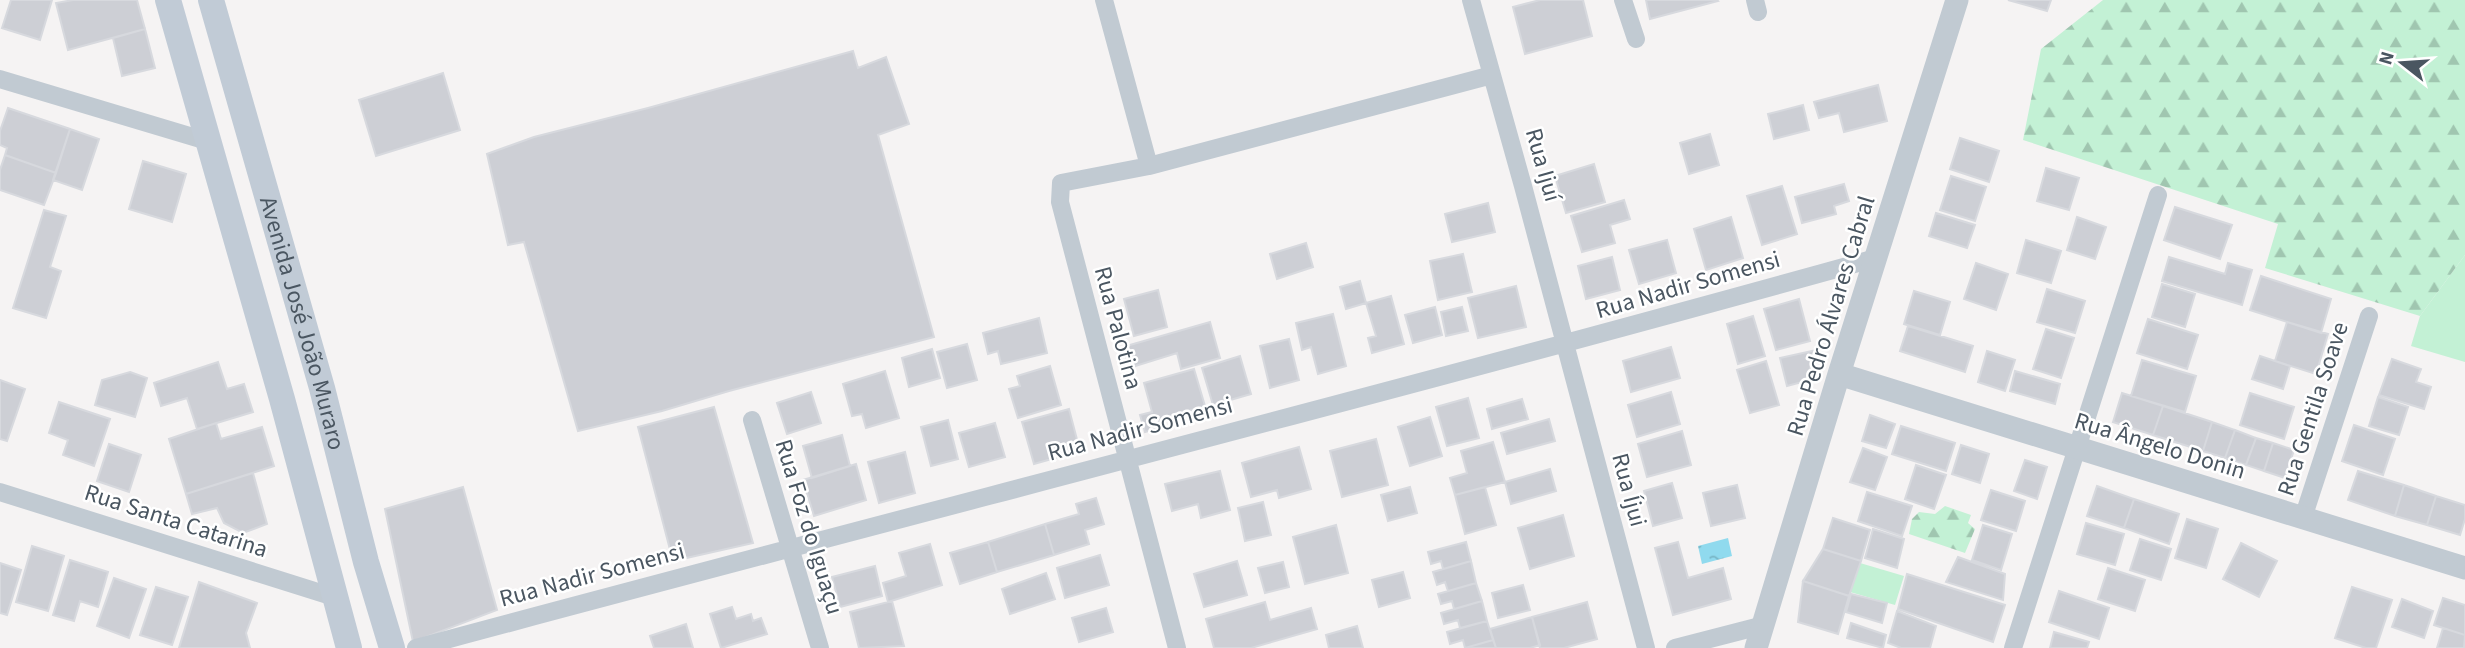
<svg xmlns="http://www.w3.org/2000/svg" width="2465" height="648" font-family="'Source Sans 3',sans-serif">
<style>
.green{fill:#c3f1d5}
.forest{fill:url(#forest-firs)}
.water{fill:url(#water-ripples)}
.building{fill:#cdcfd5;stroke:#d7d9de;stroke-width:2}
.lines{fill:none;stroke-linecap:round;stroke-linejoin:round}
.minor{stroke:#c1cad2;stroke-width:18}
.tertiary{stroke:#c1cad2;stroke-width:23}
.secondary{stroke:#c1cbd6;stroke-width:26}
.labels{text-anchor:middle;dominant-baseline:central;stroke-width:5;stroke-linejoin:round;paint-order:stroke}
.street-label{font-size:24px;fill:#4a5661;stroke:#fff}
</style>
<defs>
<pattern id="forest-firs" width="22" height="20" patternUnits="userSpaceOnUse" patternTransform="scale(1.75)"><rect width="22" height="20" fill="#c3f1d5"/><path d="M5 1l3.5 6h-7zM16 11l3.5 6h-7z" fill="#a0c6b0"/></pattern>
<pattern id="water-ripples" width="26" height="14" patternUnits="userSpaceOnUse" patternTransform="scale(1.75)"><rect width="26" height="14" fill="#90daee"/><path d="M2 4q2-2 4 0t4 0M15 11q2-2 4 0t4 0" fill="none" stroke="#78b4c4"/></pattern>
</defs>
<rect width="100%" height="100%" fill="#f5f3f3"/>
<path class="green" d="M2465,255v107l-54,-16 9,-30z
M1860,563l44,13 -9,29 -45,-13z"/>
<path class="forest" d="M2103,0h362v255l-45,61 -155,-48 13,-44 -255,-84 18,-91z
M1945,506l26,9 -3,8 7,6 -10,24 -56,-19 3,-15 7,-7 16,2z"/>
<path class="water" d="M1728,538l4,18 -30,8 -4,-18z"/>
<path class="building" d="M11,0h41l-12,40 -38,-12z
M73,0h64l8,29 -77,21 -12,-47z
M1540,0h43l9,36 -67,18 -12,-47z
M1646,0h71l1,1 -68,18z
M2008,0h43l-4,11z
M145,29l10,39 -33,8 -9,-38z
M853,51l5,17 28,-11 23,67 -31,11 56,202 -205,54 -67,20 -84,20 -54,-189 -16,3 -21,-91 47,-17 114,-29z
M443,73l17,57 -84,26 -17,-56z
M1878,85l9,36 -43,11 -5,-19 -20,5 -5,-16z
M1803,105l6,25 -35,9 -6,-25z
M8,108l62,21 -14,44 -51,-18 2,-7 -7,-3v-14z
M70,129l29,10 -17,51 -29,-10z
M1710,134l9,31 -30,9 -9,-31z
M1960,138l39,13 -10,31 -39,-13z
M5,155l51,18 -12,32 -44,-15v-20z
M143,161l43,13 -14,48 -43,-13z
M1594,164l11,38 -39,11 -11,-37z
M2046,168l33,10 -10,32 -32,-9z
M1951,176l35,11 -11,34 -35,-11z
M1844,184l5,17 -15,5 2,8 -34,9 -7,-26z
M1782,186l15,48 -35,11 -15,-49z
M1624,200l6,19 -20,6 5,18 -33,9 -11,-36z
M1488,203l7,29 -43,10 -7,-28z
M2175,207l57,18 -12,34 -56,-19z
M44,210l22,6 -16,51 11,4 -15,47 -33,-10z
M1936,213l39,12 -8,23 -38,-12z
M1731,217l12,41 -37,12 -12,-41z
M2077,217l29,10 -11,32 -28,-9z
M1667,240l9,33 -37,11 -10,-34z
M2026,240l35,11 -10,32 -34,-10z
M1306,243l7,24 -36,12 -7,-25z
M1463,254l9,38 -34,8 -8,-39z
M1612,257l8,33 -34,9 -8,-33z
M2169,257l56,17 3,-11 24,7 -10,35 -80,-24z
M1976,263l32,11 -12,36 -32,-11z
M2261,276l70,23 -10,34 -71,-23z
M1360,281l6,22 -20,6 -6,-22z
M2162,284l33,10 -10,33 -33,-10z
M1516,286l10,41 -48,11 -10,-40z
M2047,289l38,12 -10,32 -38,-11z
M1158,290l9,37 -33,9 -10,-37z
M1914,291l36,11 -10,33 -36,-11z
M1391,296l13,48 -32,9 -4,-15 8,-2 -10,-33z
M1799,299l11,42 -34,9 -12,-41z
M1435,307l7,28 -29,8 -8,-28z
M1462,307l6,24 -22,5 -5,-24z
M1333,314l13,52 -28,8 -7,-27 -9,3 -6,-27z
M1753,316l12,40 -27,8 -11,-40z
M1039,318l8,35 -46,11 -3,-13 -10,3 -5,-21z
M2148,319l50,16 -11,34 -50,-16z
M1210,322l10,36 -39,11 -4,-16 -48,15 -6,-21z
M2287,322l41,12 -12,40 -41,-13z
M1908,326l65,20 -8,26 -65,-21z
M2046,329l28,9 -13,40 -28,-9z
M1289,339l10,41 -29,8 -10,-42z
M967,344l10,36 -30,8 -10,-36z
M1671,347l9,31 -49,14 -8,-31z
M932,349l8,29 -31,9 -7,-29z
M1816,350l-10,31 -19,5 -7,-28z
M1987,351l28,9 -10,31 -27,-9z
M1240,356l11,38 -38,11 -11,-37z
M2260,356l30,10 -7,23 -31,-10z
M2392,359l29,10 -5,13 15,5 -7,22 -45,-14z
M2142,360l54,16 -11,36 -54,-16z
M1766,361l13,44 -29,8 -13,-43z
M218,362l9,27 17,-5 9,28 -56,17 -10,-31 -26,8 -7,-23z
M1050,366l11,39 -43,13 -9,-29 11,-3 -3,-10z
M1194,369l11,37 -44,13 2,8 -18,5 -5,-17 12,-3 -8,-29z
M885,371l14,47 -33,10 -4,-14 -10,2 -9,-32z
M2015,371l45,13 -5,20 -45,-13z
M130,372l17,6 -12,39 -40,-12 7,-25z
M0,380l25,9 -18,52 -7,-2z
M811,392l10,31 -34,11 -10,-31z
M1671,392l9,32 -43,13 -9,-32z
M2122,393l41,13 -10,29 -40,-13z
M2250,393l44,14 -10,32 -44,-14z
M2378,397l30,10 -9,28 -30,-9z
M1468,398l11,40 -32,8 -11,-39z
M1522,399l6,20 -36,10 -5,-20z
M59,402l51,17 -16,47 -31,-11 5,-15 -19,-7z
M2163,406l49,16 -9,29 -50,-16z
M714,407l39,136 -80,18 -35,-134z
M1069,409l11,42 -46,13 -12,-42z
M1870,415l25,9 -9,24 -24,-7z
M1430,417l12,39 -32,10 -12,-39z
M1549,419l6,22 -48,13 -6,-21z
M948,420l10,39 -27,7 -10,-39z
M2212,422l23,8 -10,28 -22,-7z
M216,423l5,16 41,-12 12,39 -88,28 -17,-55z
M995,423l10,34 -36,10 -10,-34z
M2354,425l41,14 -12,36 -41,-14z
M1901,426l54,17 -9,28 -54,-17z
M2235,430l21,8 -10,27 -21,-7z
M1682,431l9,34 -44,12 -9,-33z
M842,435l8,31 -38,12 -9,-32z
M2256,438l17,5 -9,28 -18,-6z
M1376,439l12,46 -46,12 -12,-46z
M1493,442l12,40 -50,13 -5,-17 17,-5 -6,-22z
M2273,443l21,7 -9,28 -21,-7z
M109,444l32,11 -12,37 -32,-11z
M1961,445l28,9 -9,29 -28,-9z
M1299,447l12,42 -32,9 -2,-8 -26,7 -9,-34z
M1863,448l24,9 -12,33 -25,-8z
M905,452l10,41 -36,10 -11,-41z
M2025,460l22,7 -10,32 -23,-8z
M856,464l10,36 -52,16 -11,-36z
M1916,465l30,10 -12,34 -29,-10z
M1550,469l6,22 -45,13 -6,-22z
M1220,471l10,39 -29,8 -3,-14 -26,7 -7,-27z
M2358,471l46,14 -9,31 -47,-16z
M253,473l14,51 -24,9 -19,-10 -7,-15 -25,6 -6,-20z
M1672,483l10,35 -29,8 -9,-35z
M1737,485l8,33 -34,8 -8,-33z
M2404,485l32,11 -9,29 -32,-9z
M2097,486l37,13 -10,29 -37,-12z
M463,487l34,123 -84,32 -28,-133z
M1410,487l7,26 -29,8 -7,-26z
M1485,487l11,38 -31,9 -10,-39z
M1991,490l34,11 -9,30 -35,-11z
M1867,492l45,14 -10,30 -44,-15z
M2436,496l29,9v14l-5,16 -33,-10z
M1096,498l8,26 -19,6 4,14 -35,11 -9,-31 34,-10 -3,-10z
M2134,499l45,15 -10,30 -45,-16z
M1263,502l8,33 -26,6 -7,-33z
M1563,515l11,41 -44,13 -12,-41z
M1833,518l37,12 -9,31 -38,-12z
M2187,519l31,10 -12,39 -31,-10z
M2086,523l38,11 -9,31 -38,-11z
M1045,524l9,31 -57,17 -9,-30z
M1336,525l12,48 -43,11 -12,-47z
M1983,525l29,9 -11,36 -29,-10z
M1873,529l31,10 -7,29 -32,-10z
M2140,539l31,10 -10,31 -31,-10z
M988,542l9,30 -37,12 -10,-31z
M1466,542l5,19 -28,8 -2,-8 -10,3 -3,-12z
M1678,542l10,36 35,-10 8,31 -58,16 -18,-67z
M2241,543l36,18 -18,36 -36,-18z
M930,544l12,41 -54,17 -5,-19 23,-7 -7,-23z
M32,546l32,10 -16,55 -32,-9z
M1823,549l38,12 -12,35 -46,-15z
M1100,555l9,30 -44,13 -8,-30z
M1958,557l47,17 -2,26 -57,-18z
M70,560l38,12 -10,35 -18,-6 -6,20 -21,-6z
M1237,561l10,34 -43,12 -10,-33z
M1471,561l5,22 -28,8 -3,-9 -8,3 -4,-13z
M1283,562l6,25 -24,6 -7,-25z
M0,563l21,7 -14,45 -7,-2z
M875,566l7,30 -42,11 -8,-30z
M2108,568l37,12 -10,31 -37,-12z
M1403,572l7,26 -31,9 -7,-27z
M1046,573l9,26 -45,15 -8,-25z
M1907,574l98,31 -12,37 -95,-33z
M114,578l32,11 -17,49 -32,-12z
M1803,581l46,15 -11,38 -40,-12z
M199,582l58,21 -11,30 4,15h-71z
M1476,583l6,18 -28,8 -2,-8 -11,3 -3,-10z
M1523,585l7,25 -32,8 -6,-25z
M156,587l32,10 -16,48 -32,-10z
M2352,587l40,13 -16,48h-10l-31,-10z
M2059,591l50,17 -10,31 -50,-17z
M1851,594l36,9 -5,20 -36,-11z
M2443,598l22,7v30l-31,-10z
M2402,599l31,12 -9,27 -32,-11z
M892,601l12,45 -45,2 -9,-36z
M1482,601l5,20 -27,7 -2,-8 -14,4 -3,-11z
M1265,602l5,18 41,-12 6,21 -66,19h-37l-8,-29z
M1587,602l10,37 -33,9h-24l-8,-31z
M732,607l4,12 15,-5 2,7 8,-3 6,16 -46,14 -11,-34z
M1106,608l7,24 -34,10 -7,-24z
M1897,611l39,15 -6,22h-29l-13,-5z
M1532,617l8,28 -10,3h-34l-6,-19z
M1487,621l6,19 -28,8 -2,-8 -13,4 -3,-12z
M1851,623l35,12 -3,13 -36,-10z
M686,624l7,24h-39l-4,-12z
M1357,626l6,22h-34l-3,-13z
M2443,628l22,7 -1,13h-27z
M2054,632l35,10 -2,6h-37z
M1493,640l3,8h-31z"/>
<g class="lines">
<path class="minor" d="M1104,0l45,166
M1471,0l52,186 123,462
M1623,0l13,39
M1755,0l3,12
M0,79l210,63
M752,420l68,228
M0,492l337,106
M2303,518l66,-202
M416,648c486,-131 975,-255 1460,-390
M1177,648l-117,-446 1,-19 88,-17 343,-91
M1675,648l89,-23
M2013,648l145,-453"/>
<path class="tertiary" d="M1839,374l626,194
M1756,648l83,-274 118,-374"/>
<g class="secondary">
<path d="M168,0l114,399 67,249"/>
<path id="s1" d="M211,0l111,388 44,174 26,86"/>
</g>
</g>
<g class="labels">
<g class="street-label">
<text transform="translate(1543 165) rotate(74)">Rua Ijuí</text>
<text transform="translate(1688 285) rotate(-16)">Rua Nadir Somensi</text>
<text transform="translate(1831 316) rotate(-73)">Rua Pedro Álvares Cabral</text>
<text stroke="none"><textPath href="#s1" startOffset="336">Avenida José João Muraro</textPath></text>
<text transform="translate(1118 328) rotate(75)">Rua Palotina</text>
<text transform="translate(2313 409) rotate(-72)">Rua Gentila Soave</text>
<text transform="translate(1140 429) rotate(-15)">Rua Nadir Somensi</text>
<text transform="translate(2160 446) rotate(17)">Rua Ângelo Donin</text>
<text transform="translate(1629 490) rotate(75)">Rua Íjui</text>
<text transform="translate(176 521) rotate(18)">Rua Santa Catarina</text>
<text transform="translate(809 527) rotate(73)">Rua Foz do Iguaçu</text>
<text transform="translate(592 575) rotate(-15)">Rua Nadir Somensi</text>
</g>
</g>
<g transform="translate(2402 63) rotate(287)" stroke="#ffffff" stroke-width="5" paint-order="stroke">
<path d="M0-5L12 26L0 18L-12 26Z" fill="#4a5661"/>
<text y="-10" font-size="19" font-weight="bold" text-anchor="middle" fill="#4a5661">N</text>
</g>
</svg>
